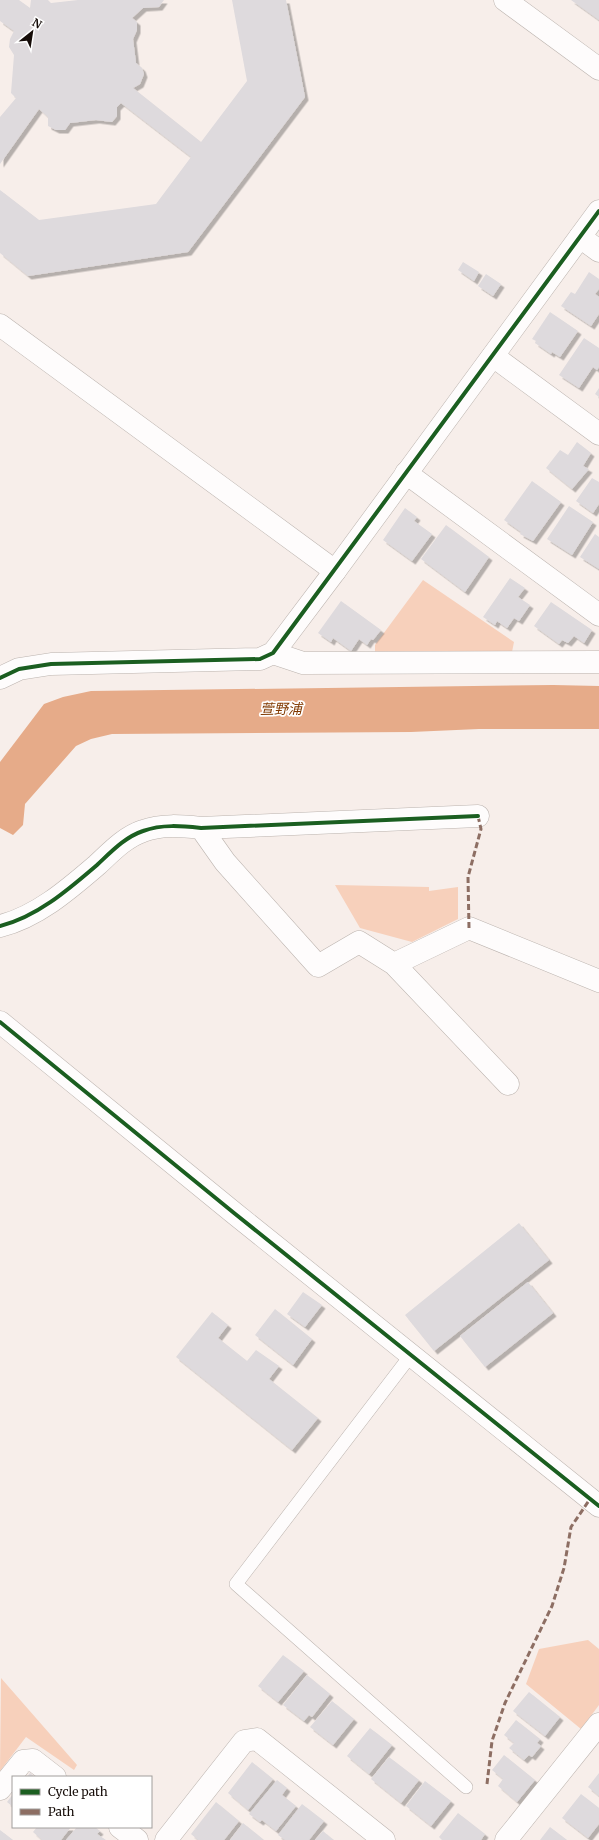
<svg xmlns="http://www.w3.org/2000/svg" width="599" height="1840" font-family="Merriweather,'Noto Sans JP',serif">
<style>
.green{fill:#f7d0bb}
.water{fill:#e6ab89}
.building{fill:#dedadd;filter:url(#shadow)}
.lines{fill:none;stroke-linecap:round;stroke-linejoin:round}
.service-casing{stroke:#bbb3ae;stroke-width:14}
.minor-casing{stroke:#bbb3ae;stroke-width:23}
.tertiary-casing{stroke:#bbb3ae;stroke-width:23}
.service{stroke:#fefcfc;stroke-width:13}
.minor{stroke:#fefcfc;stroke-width:22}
.tertiary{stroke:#fefcfc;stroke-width:22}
.quiet{stroke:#8d6e63;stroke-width:3;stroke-dasharray:6 3;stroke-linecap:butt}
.cycleway-casing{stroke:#fff;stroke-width:6}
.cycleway{stroke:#1b5e20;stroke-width:4}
.labels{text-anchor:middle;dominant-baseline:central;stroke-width:3.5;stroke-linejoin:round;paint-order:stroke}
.water-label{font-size:14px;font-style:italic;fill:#813900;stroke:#fff}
</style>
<defs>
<filter id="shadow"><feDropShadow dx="3.5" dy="3.5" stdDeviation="0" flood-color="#0004"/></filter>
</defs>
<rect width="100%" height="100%" fill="#f7eeea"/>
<path class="green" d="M423,580l91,62 -2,10 -137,1v-8z
M335,885l94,2v4l29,-4v32l-46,23 -52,-14z
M588,1640l11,9v56l-18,24 -55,-45 13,-35z
M1,1678l76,87 -3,5 -48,-33 -26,34z"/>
<path class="water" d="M553,685l46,1v43h-120l-68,3 -299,2 -21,5 -15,7 -51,58 -2,21 -10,10 -13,-7v-66l44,-58 19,-7 28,-6z"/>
<path class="building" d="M0,0h19l11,8 1,-8h17l3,3 27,-3h86l-5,7 -16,1 -11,10 5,4v8l-4,9 3,24 6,5 2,6 -4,10 -7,4 68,54 46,-61 -15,-81h54l19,97 -117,155 -160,24 -28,-23v-63l39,30 117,-16 35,-47 -70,-54 -4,4v9l-5,6 -16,-2 -26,3 -5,7h-9l-8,-4v-9l-9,-8 -39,55v-47l16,-19 -5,-5 3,-38 -5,-8 1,-8 4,-8 -14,-10z
M571,0h28v20z
M463,262l16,10 -5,9 -16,-11z
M589,272l10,7v10l-4,5 4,3v17l-8,12 -30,-20 10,-14 4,2z
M486,274l15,10 -8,12 -15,-10z
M550,312l28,19 -18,26 -8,-5 -1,2 -16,-11 1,-2 -4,-2z
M584,338l15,10v19l-2,3 -4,-3 -14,21 -20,-13z
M599,388v9l-4,-3z
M577,442l14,11 -8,13 6,3 -17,20 -26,-21 14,-18 8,5z
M592,478l7,4v22l-6,9 -17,-12z
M532,481l29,21 -28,39 -13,-7 1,-2 -17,-12z
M569,506l24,16 -21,33 -25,-16z
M405,508l12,9 -3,4 18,13 -20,27 -29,-21z
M446,525l43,32 -24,35 -44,-33z
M595,534l4,3v32l-19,-12z
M510,578l15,10 -7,9 12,8 -11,16 -5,-3 -7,10 -10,-7 -2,4 -12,-8z
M341,601l40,29 -8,10 -2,-1 -4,6 -8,-6 -8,12 -18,-13 -2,4 -13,-9z
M551,602l41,28 -8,13 -10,-7 -6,7 -6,-3 -3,4 -25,-18z
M519,1223l30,37 -115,91 -29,-36z
M528,1282l25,31 -68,54 -25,-31z
M303,1292l19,13 -17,22 -18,-13z
M275,1309l37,30 -19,26 -38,-30z
M212,1312l16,13 -10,13 29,23 9,-11 23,16 -10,13 49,39 -26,32 -116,-93z
M283,1655l21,16 -26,31 -20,-16z
M307,1675l23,19 -18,23 -3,-2 -5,6 -21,-16z
M529,1692l31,25 -15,19 -32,-25z
M332,1701l22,18 -21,26 -23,-18z
M516,1720l24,19 -3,4 4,3 -9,11 -3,-2 -5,5 -15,-12 5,-5 -10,-8z
M370,1728l22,17 -23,29 -22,-18z
M504,1755l31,25 -18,22 -19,-16 5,-7 -11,-9z
M389,1757l30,23 -18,23 -30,-24z
M252,1762l21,17 -25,31 -20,-17z
M30,1773l5,4h-8z
M599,1773v23l-11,-9z
M277,1780l10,8 -5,7 14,11 -20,25 -14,-11 -2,2 -11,-8z
M425,1781l26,20 -20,25 -25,-20z
M13,1794v13l-6,-5z
M581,1794l18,14v16l-11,14 -26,-20z
M216,1802l23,19 -15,19h-26l-7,-6z
M302,1804l22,17 -15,19h-24l-7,-5z
M458,1813l27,21 -4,6h-39l-3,-3z
M243,1823l21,17h-34z
M37,1827h34l-10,13h-19l-9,-8z
M77,1827h18l5,4 -3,3 9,6h-40z
M550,1827l17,13h-27z
M0,1830l13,10h-13z
M323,1831l7,6 4,3h-19z"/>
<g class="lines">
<g class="service-casing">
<path id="service" d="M411,1355l-175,229 230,203"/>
</g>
<g class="minor-casing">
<path id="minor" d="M580,237l19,14
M493,356l106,78
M406,473l193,142
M273,653l30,10 296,-1
M0,678l19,-9 32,-5 209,-5 13,-6 7,-9 55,-73
M201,828l24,34 93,104 41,-24 35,22 114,120
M0,926c37,-9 69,-37 97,-61 14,-13 28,-28 46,-34 19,-7 39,-5 58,-3l277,-12
M394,964l75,-36 130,53
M0,1022l234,191 365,293
M0,1789l23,-28 10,-1 22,17
M120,1827l17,13
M166,1840l78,-99 13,-2 127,101
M506,1840l93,-116"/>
</g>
<g class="tertiary-casing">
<path id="tertiary" d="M505,0l94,69
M0,325l335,246 264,-360"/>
</g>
<use href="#service" class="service"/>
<use href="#minor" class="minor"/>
<use href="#tertiary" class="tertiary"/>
<path class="quiet" d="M469,928l-1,-51 13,-48 -3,-13
M487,1784l5,-43 13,-38 47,-97 12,-38 7,-41 19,-28"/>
<g class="cycleway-casing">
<path id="cycleway" d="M0,678l19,-9 32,-5 209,-5 13,-6 326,-442
M0,926c37,-9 69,-37 97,-61 14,-13 28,-28 46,-34 19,-7 39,-5 58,-3l277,-12
M0,1022l234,191 365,293"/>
</g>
<use href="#cycleway" class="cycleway"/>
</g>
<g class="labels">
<g class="water-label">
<text transform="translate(281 709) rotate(-1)">萱野浦</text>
</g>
</g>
<rect x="12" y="1776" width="140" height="52" fill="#ffffff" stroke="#a19e9c"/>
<rect x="20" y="1789" width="20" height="6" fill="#1b5e20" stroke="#a19e9c"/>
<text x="48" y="1796" font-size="12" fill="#150c08">Cycle path</text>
<rect x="20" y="1809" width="20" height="6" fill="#8d6e63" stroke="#a19e9c"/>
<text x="48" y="1816" font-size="12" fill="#150c08">Path</text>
<g transform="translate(32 32) rotate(30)" stroke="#ffffff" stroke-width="3" paint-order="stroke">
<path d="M0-3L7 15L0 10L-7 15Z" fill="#150c08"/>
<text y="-6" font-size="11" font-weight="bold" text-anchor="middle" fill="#150c08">N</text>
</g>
</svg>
